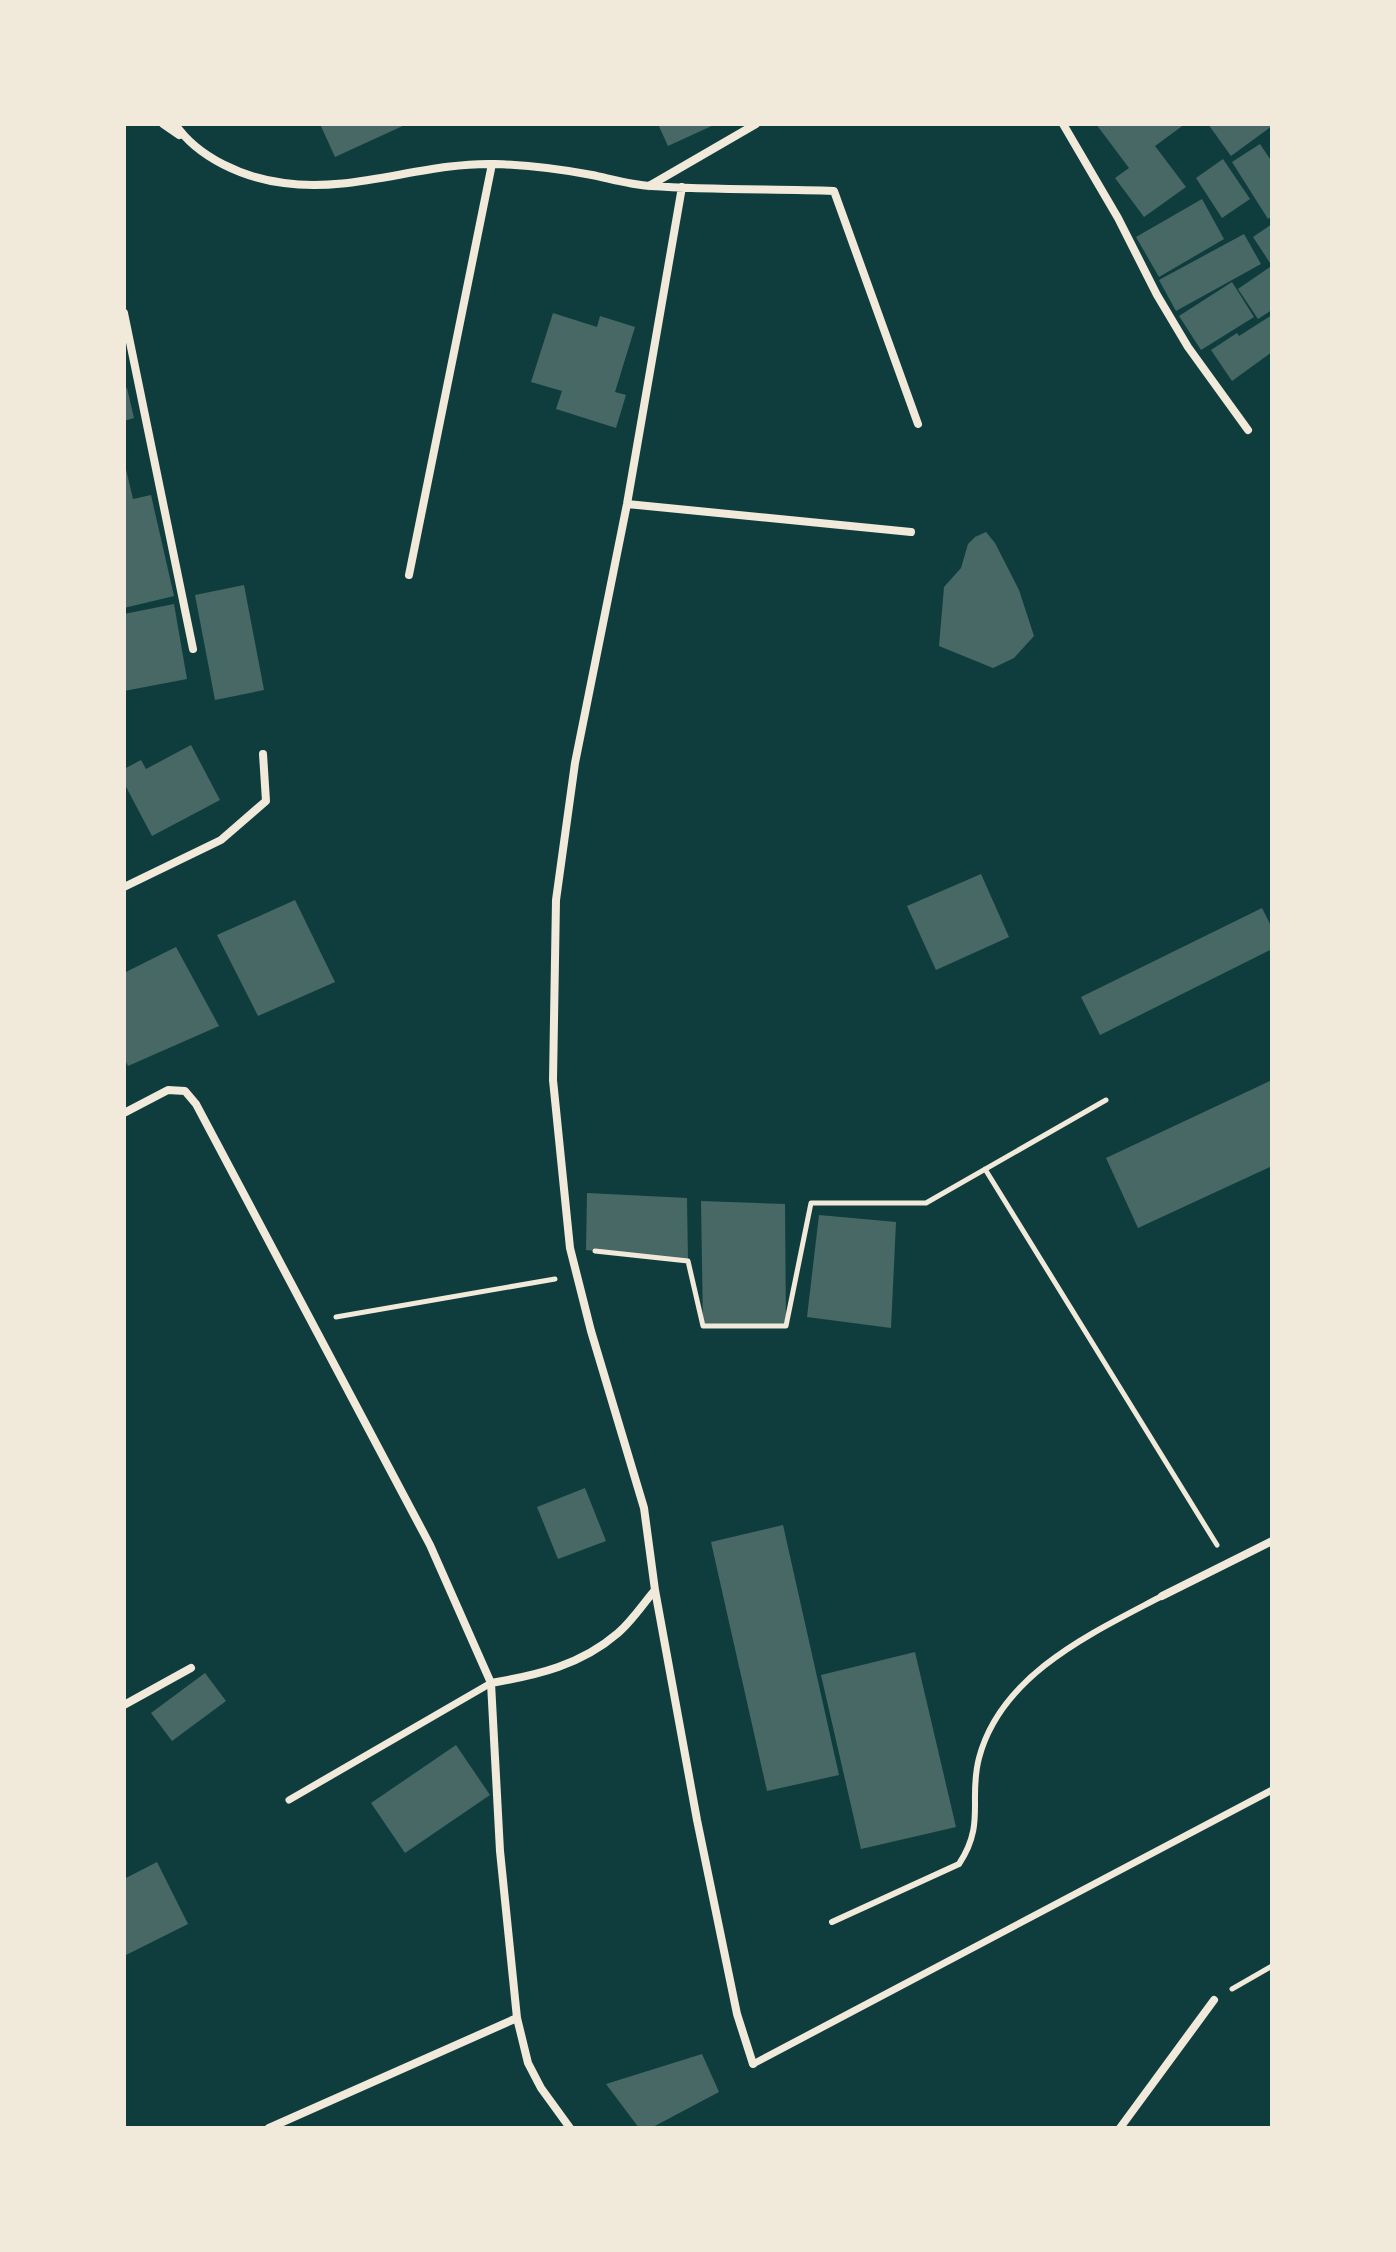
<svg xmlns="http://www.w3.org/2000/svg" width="1396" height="2252" font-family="'Roboto Condensed',sans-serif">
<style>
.building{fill:#486865}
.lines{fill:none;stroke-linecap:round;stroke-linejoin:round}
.path{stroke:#f1e9da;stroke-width:5}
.service{stroke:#f1e9da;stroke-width:6}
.pedestrian{stroke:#f1e9da;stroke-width:7}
.minor{stroke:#f1e9da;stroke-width:8}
</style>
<rect width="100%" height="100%" fill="#0f3d3e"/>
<path class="building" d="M320,124h87l-72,33z
M658,124h58l-48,22z
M1096,124h89l-30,22 31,41 -42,30 -29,-39 14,-10z
M1208,124h64v2l-41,30z
M1260,144l12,18v54l-4,3 -36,-57z
M1223,159l27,40 -28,19 -26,-40z
M1202,199l22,40 -65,38 -23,-40z
M1272,224v42l-19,-29z
M1244,234l17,30 -85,47 -17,-31z
M1270,267l2,43 -14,9 -20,-30z
M1232,282l22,35 -53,33 -22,-34z
M553,313l44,14 3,-11 35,11 -20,65 11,3 -10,33 -60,-19 6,-18 -31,-9z
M1272,315v37l-40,29 -21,-31 26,-17 2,3z
M127,388l7,30 -10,3v-32z
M124,461l9,38 18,-4 23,101 -50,12z
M986,532l9,11 24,47 15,46 -20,22 -21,10 -54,-22 5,-59 17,-19 7,-24 7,-7z
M244,585l20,105 -49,10 -20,-105z
M174,604l13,75 -63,12v-77z
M191,745l29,55 -68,36 -28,-53v-14l17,-9 5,9z
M981,874l28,63 -73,33 -29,-64z
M295,900l40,82 -77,34 -41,-81z
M1262,908l10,20v21l-172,86 -19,-38z
M176,947l43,79 -91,40 -4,-8v-85z
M1272,1080v86l-134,62 -32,-70z
M587,1193l100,5 1,63 -102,-11z
M701,1201l84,3 1,122h-83z
M819,1215l77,7 -5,106 -84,-11z
M585,1488l21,53 -48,18 -21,-52z
M783,1525l56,250 -72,16 -56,-249z
M915,1652l41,175 -95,22 -40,-174z
M205,1673l21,28 -54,40 -21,-28z
M456,1745l34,50 -85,58 -34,-50z
M157,1862l31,62 -64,32v-77z
M702,2054l17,38 -68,36h-12l-33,-44z"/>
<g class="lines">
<path class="path" d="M985,1169l232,376
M595,1251l93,10 15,65h83l25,-123h115l180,-103
M336,1317l219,-38
M1232,1989l40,-23"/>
<path class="service" d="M832,1922l127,-58c27,-41 9,-64 20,-106 22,-84 113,-125 183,-162"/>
<path class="pedestrian" d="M289,1800l202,-117
M753,2064l519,-274"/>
<path class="minor" d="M163,124l16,11
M175,124c23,34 69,54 109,59 71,10 140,-21 211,-19 33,1 65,5 97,11 19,4 39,10 59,11 61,4 122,3 183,5l84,233
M1063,124l55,94 39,77 31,52 60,83
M649,186l107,-62
M124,313l69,336
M627,504l284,28
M409,575l83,-411
M124,887l97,-47 45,-39 -3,-47
M124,1113l44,-23 17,1 11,13 234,441 61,138 9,168 17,167 11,45 13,25 29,40
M655,1590l42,230 40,194 16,50
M1162,1596l110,-55
M491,1683c47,-8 90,-18 127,-50 14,-12 25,-29 37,-43l-11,-82 -53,-177 -21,-83 -17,-168 3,-180 19,-137 52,-259 55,-317
M124,1705l67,-37
M269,2128l248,-110
M1120,2128l94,-128"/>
</g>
<rect width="1396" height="2252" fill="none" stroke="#f1e9da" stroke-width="252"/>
</svg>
